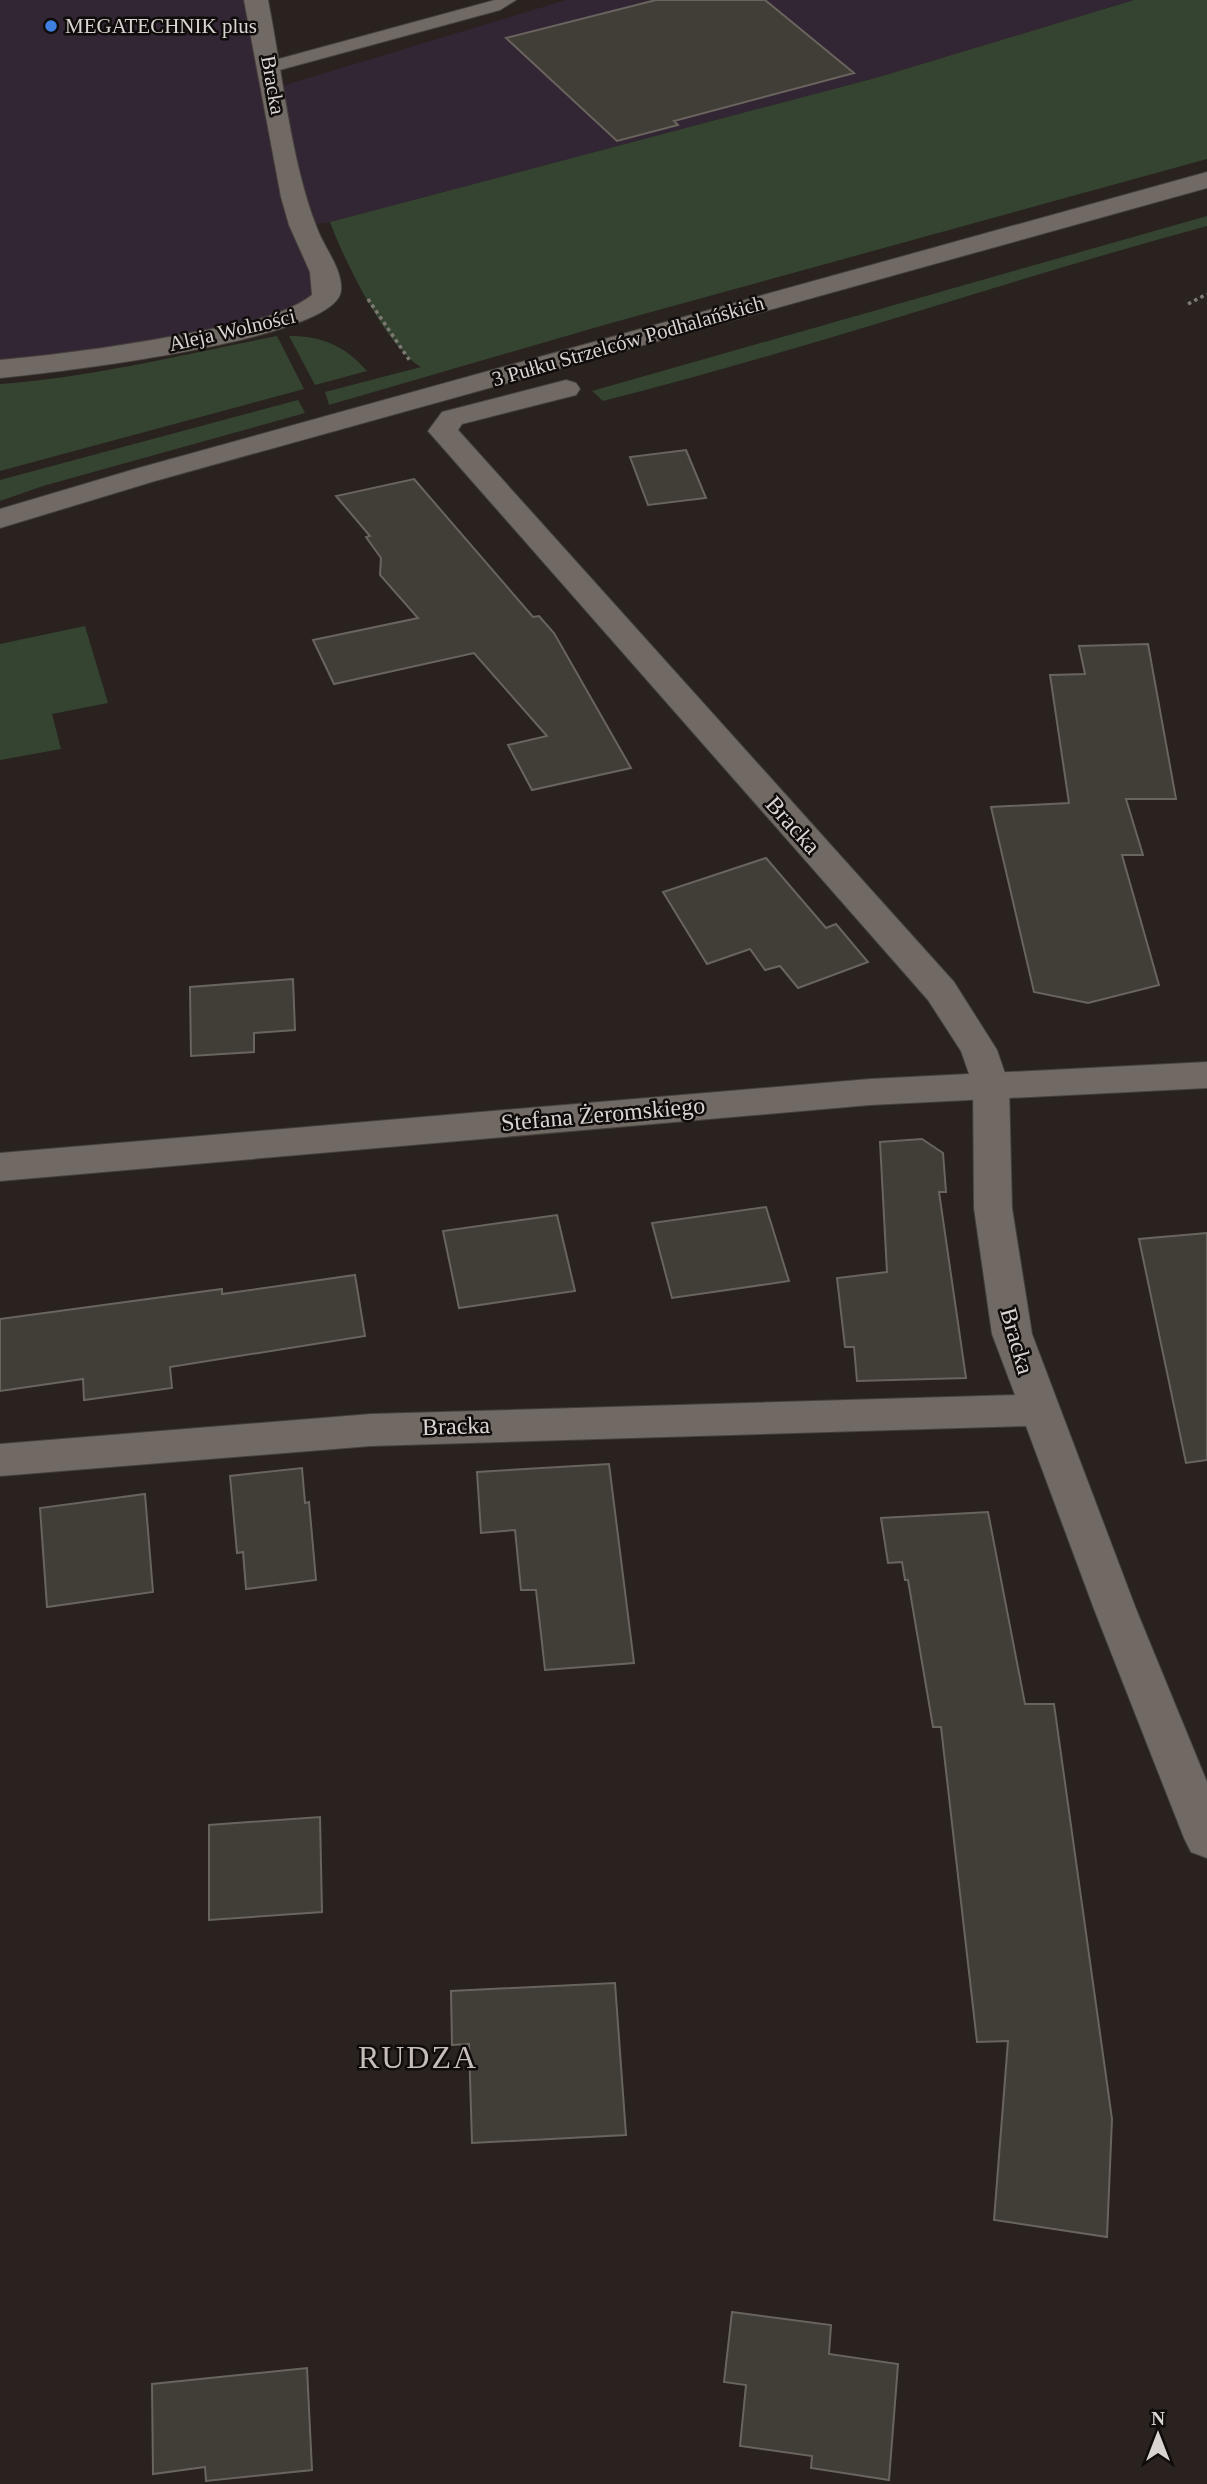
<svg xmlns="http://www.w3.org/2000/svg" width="1207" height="2484" font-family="'Times New Roman',serif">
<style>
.commercial{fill:#322634}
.green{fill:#354431}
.building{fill:#413d37;stroke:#69645d;stroke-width:2}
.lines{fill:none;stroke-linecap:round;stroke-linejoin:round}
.service-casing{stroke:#45403c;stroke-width:2}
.minor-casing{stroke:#45403c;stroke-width:2}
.tertiary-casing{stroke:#45403c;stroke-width:2}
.secondary-casing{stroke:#45403c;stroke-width:2}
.path{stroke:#7f7976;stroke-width:3.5;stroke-dasharray:3.5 3.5;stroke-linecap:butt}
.service{fill:#706964;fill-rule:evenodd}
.minor{fill:#706964;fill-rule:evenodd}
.tertiary{fill:#706964;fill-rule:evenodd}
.secondary{fill:#706964;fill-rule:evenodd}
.shop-dot{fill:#3f7fe0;stroke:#0f0c0b;stroke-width:2.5}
.labels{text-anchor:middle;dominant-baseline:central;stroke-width:5;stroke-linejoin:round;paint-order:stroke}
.far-poi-label{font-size:21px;fill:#d8d4d1;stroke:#0f0c0b;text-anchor:start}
.far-street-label{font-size:21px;fill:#d8d4d1;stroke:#0f0c0b}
.street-label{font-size:24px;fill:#d8d4d1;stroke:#0f0c0b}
.near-neighbourhood-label{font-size:32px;letter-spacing:2px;fill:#c6bdb8;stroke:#0f0c0b}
</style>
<rect width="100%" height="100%" fill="#29221e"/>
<path class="commercial" d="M0,0h253l22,88 291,-88h568l-255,77 -549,145 -27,4 25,60 -30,31 -298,52z"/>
<path class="green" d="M1134,0h73v159l-603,166 -275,80 -4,-13 96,-25c-34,-19 -77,-107 -91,-145l549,-145z
M1207,216v10c-203,55 -401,124 -604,175l-11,-10z
M277,336l27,53 -304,82v-87c93,-7 185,-30 277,-48z
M289,336c34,0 56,10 78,35l-52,14z
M298,400l7,13 -262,73 -43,15v-21z
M85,626l23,77 -56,11 9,35 -61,11v-116z"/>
<path class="building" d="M656,0h109l89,73 -180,48 4,4 -61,16 -111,-103z
M686,450l20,48 -58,7 -18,-48z
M414,479l119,138 6,-1 15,17 77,135 -99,22 -24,-45 39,-9 -73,-83 -140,31 -21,-44 105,-22 -38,-43 1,-17 -15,-21 4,-1 -34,-40z
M1148,644l28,155h-50l17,56h-21l37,130 -71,18 -54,-11 -43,-185 78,-4 -19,-128 35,-1 -6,-28z
M766,858l60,70 10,-4 32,38 -70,26 -18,-22 -15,4 -15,-21 -43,15 -44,-72z
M293,979l2,51 -41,3v19l-63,4 -1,-69z
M922,1139l21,14 3,39h-7l27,186 -109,3 -3,-34h-9l-8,-69 50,-6 -7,-130z
M766,1207l23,74 -117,17 -20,-75z
M557,1215l18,76 -116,17 -16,-77z
M1207,1233v227l-21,3 -47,-224z
M355,1275l10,61 -195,31 2,21 -88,12 -1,-21 -83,12v-72l222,-30v5z
M609,1464l25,199 -89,7 -9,-80h-15l-6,-60 -34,3 -4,-61z
M302,1468l3,35 4,-1 7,78 -70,9 -3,-37 -6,1 -7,-77z
M145,1494l8,98 -106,15 -7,-99z
M988,1512l37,192h29l58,415 -5,118 -113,-17 14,-179 -31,1 -36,-315h-8l-25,-147h-3l-3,-18 -14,1 -7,-45z
M320,1817l2,95 -113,8v-95z
M615,1983l11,152 -154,8 -3,-99 -17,1 -1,-54z
M732,2312l99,13 -2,29 69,10 -9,116 -78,-12 1,-12 -72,-10 6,-61 -22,-3z
M307,2368l5,102 -106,11 -1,-14 -52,7 -1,-90z"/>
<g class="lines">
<g class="service-casing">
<path id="service" d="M495,0h21l-16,10 -224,61 -6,1 -8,-5 2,-4z"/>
</g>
<g class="minor-casing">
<path id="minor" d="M244,0h24c14,70 23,163 49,228 7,20 26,41 24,63 -6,50 -292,82 -341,87v-18c67,-6 135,-16 201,-29 37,-7 80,-13 111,-36l-2,-23 -21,-47 -8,-28z
M566,380l10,3 4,6 -4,6 -114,29 -4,6 496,552 43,68 12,35 3,123 20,126 104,275 71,173v76l-16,-6 -7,-14 -90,-229 -68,-183 -655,20 -371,30v-32l371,-30 644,-19 -23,-61 -18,-126 -1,-123 -12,-34 -33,-51 -500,-569 14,-19z"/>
</g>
<g class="tertiary-casing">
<path id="tertiary" d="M1207,1062v26l-337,17 -870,76v-28l870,-74z"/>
</g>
<g class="secondary-casing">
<path id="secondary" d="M1207,172v16l-1052,293 -155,47v-19l135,-40z"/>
</g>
<path class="path" d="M368,299l42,62
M1188,304l19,-10"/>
<use href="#service" class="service"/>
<use href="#minor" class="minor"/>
<use href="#tertiary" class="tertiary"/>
<use href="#secondary" class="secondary"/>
</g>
<circle class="shop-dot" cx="51" cy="26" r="7"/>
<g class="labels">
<g class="far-poi-label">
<text x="65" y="26">MEGATECHNIK plus</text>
</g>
<g class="far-street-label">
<text transform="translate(273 85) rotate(80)">Bracka</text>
<text transform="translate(232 330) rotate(-13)">Aleja Wolności</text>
<text transform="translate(628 341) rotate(-16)">3 Pułku Strzelców Podhalańskich</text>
</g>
<g class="street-label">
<text transform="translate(793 825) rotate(48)">Bracka</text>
<text transform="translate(603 1114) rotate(-5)">Stefana Żeromskiego</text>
<text transform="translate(1017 1341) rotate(74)">Bracka</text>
<text transform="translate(456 1426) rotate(-2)">Bracka</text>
</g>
<g class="near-neighbourhood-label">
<text x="418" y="2057">RUDZA</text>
</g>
</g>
<g transform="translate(1158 2435)" stroke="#0f0c0b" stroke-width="5" paint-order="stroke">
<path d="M0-5L12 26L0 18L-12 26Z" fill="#d8d4d1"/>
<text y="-10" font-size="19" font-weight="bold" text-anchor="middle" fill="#d8d4d1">N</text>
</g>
</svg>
